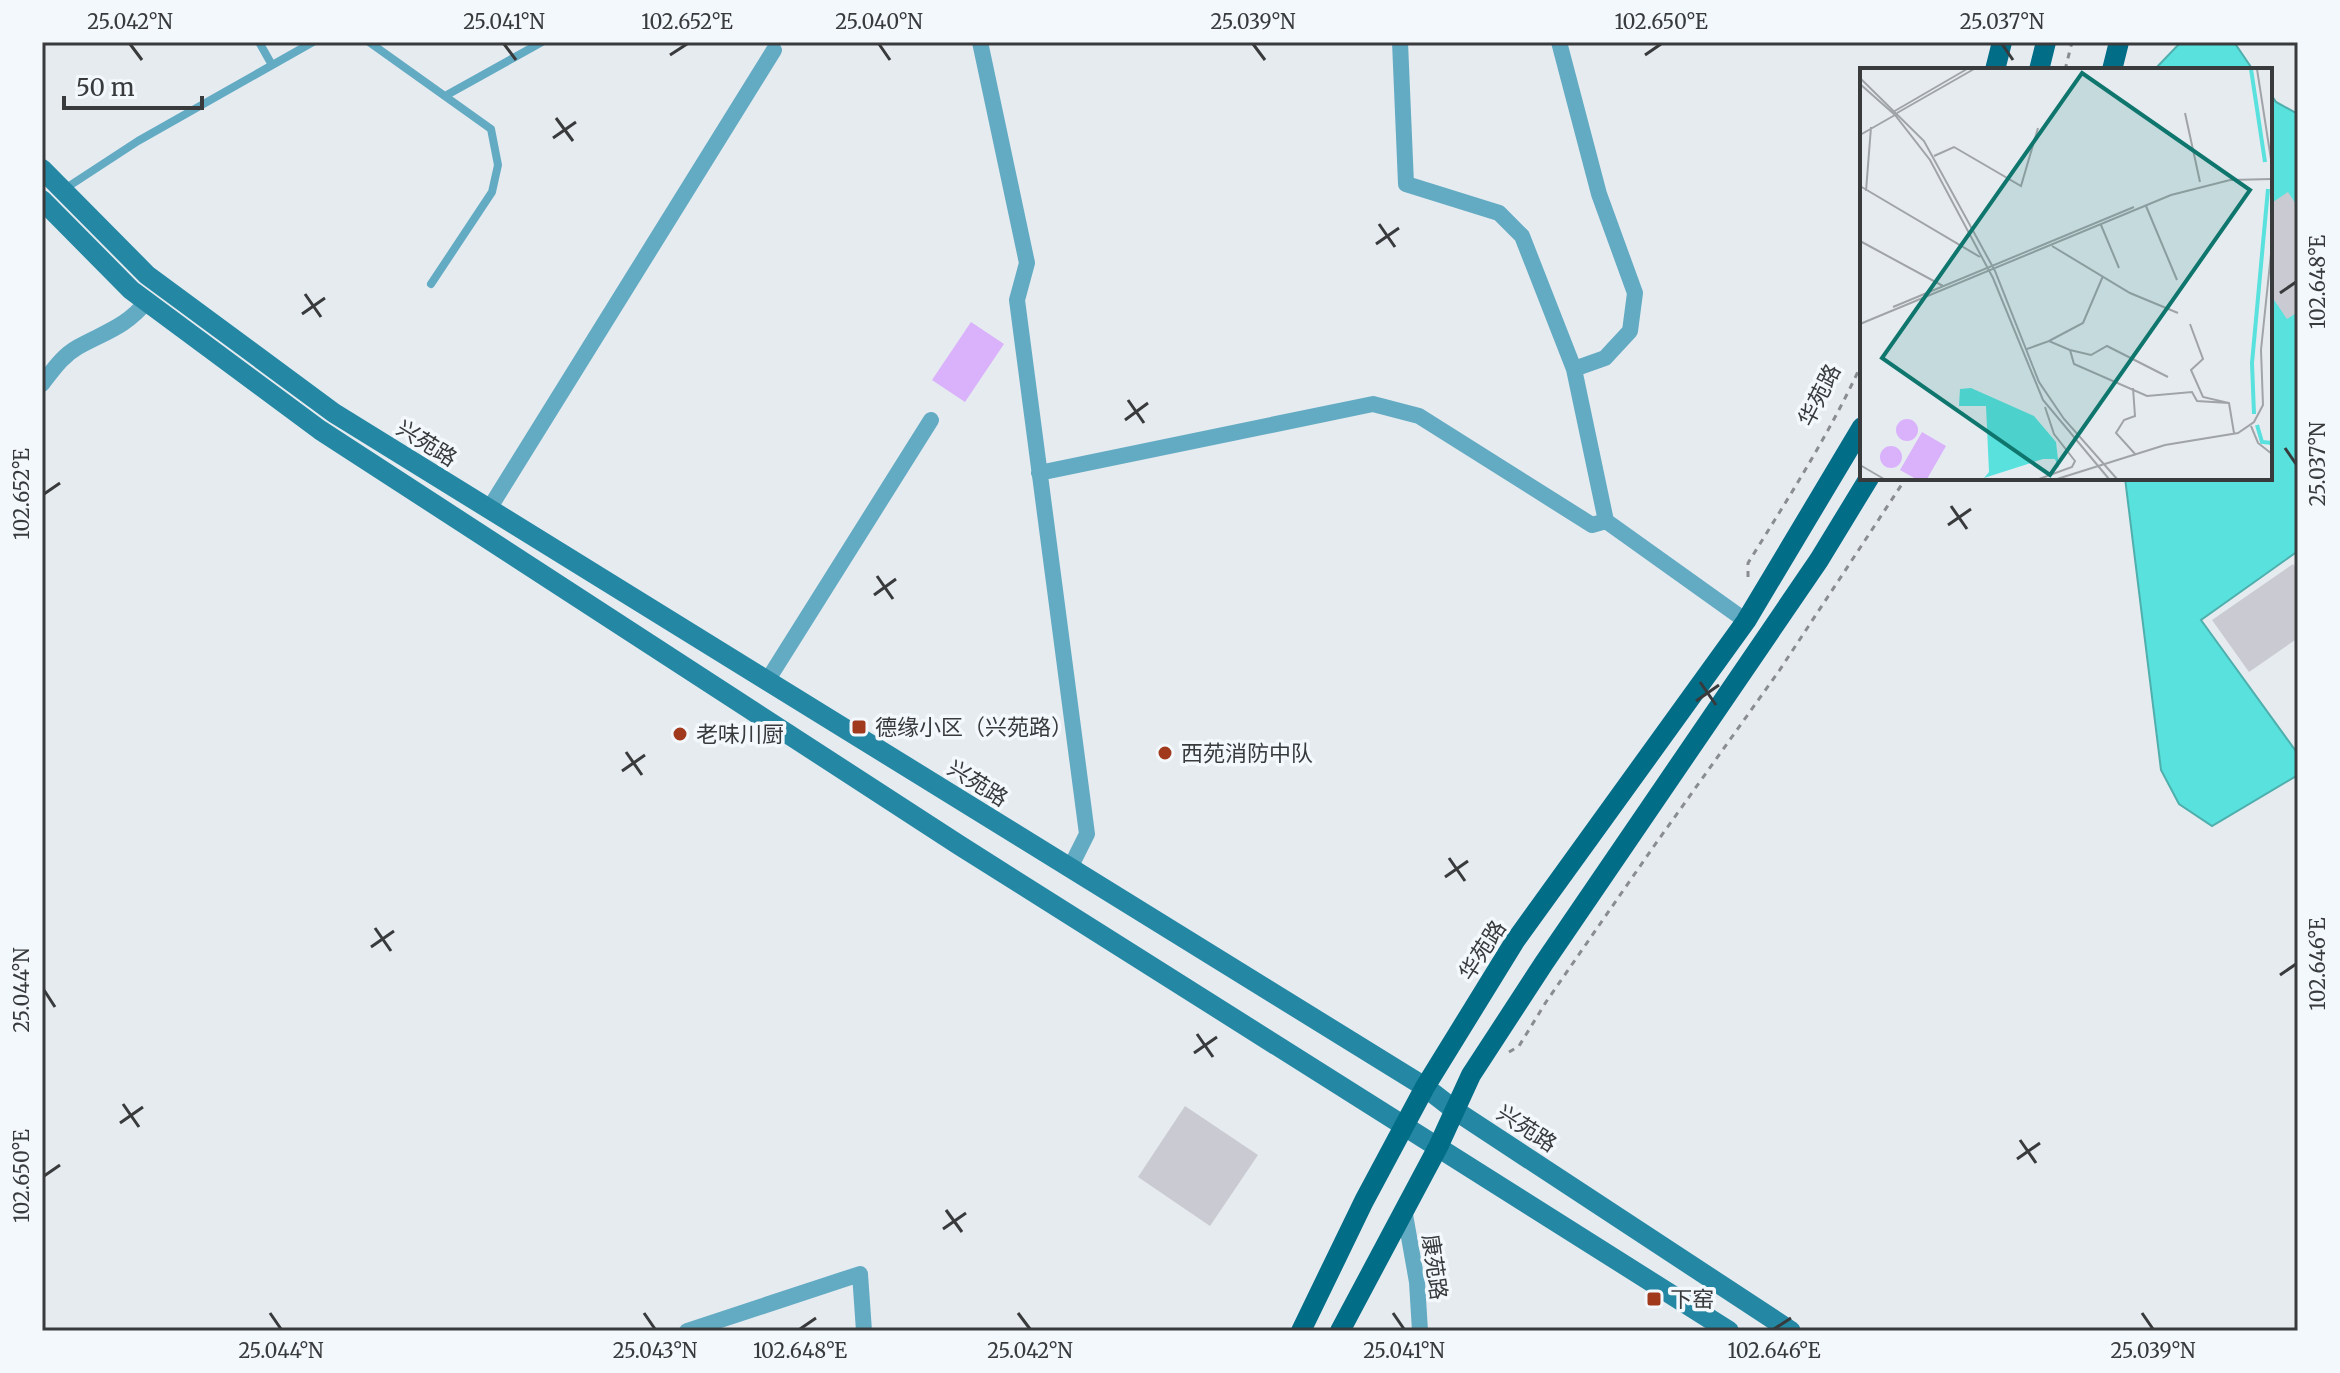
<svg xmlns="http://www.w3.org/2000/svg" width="2340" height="1373" font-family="Merriweather,'Noto Sans SC',serif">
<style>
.green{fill:#d9b2fb}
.water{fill:#58e1dd;stroke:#4eafad;stroke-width:2}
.building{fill:#cacbd2}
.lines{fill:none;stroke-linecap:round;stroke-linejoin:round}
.path{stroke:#898c90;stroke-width:3;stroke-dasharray:6 6;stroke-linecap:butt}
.service{stroke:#63abc3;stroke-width:8}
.minor{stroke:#63abc3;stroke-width:16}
.secondary{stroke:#2488a4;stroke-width:20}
.primary{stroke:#026d87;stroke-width:20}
.ticks{fill:none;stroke:#383a3c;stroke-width:3}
.poi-dot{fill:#a1391d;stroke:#f3f8fd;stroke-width:3}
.labels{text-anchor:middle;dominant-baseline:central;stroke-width:7;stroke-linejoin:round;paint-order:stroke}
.street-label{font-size:22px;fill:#383a3c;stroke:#f3f8fd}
.poi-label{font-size:22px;fill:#383a3c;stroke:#f3f8fd;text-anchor:start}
.inset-river{fill:none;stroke:#58e1dd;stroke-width:4}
.inset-road{fill:none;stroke:#a0a4a8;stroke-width:2}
.view{fill:#0f766e;fill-opacity:0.15;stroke:#0f766e;stroke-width:4}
.inset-edge{fill:none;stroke:#383a3c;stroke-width:4}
.neatline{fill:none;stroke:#383a3c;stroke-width:3}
.ticks-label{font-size:20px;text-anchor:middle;fill:#383a3c}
</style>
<rect width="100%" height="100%" fill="#e6ebf0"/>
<path class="green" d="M971,322l33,22 -39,58 -33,-22z"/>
<path class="water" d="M2181,42h53l19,28h-99z
M2270,93l6,9 22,12v437l-97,69 97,134v21l-86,51 -33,-22 -18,-34 -36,-292h145z"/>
<path class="building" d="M2288,192l10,15v105l-11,7 -17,-25v-90z
M2293,564l5,7v67l-49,34 -37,-52z
M1185,1106l73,49 -48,71 -72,-49z"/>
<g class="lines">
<path class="path" d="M2065,70l7,-28
M1748,577v-14c41,-66 82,-130 114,-200
M1509,1052l10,-6 27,-44 108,-156 125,-175 127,-193"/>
<path class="service" d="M259,42l13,23
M369,42l122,87 7,36 -6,27 -61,92
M445,96l97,-54
M63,190l75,-49 175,-99"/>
<path class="minor" d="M980,42l47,221 -10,37 70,534 -17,34
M1400,42l6,142 93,29 23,23 52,133
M1559,42l40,152 36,99 -5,38 -25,27 -31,11 32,152 140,100
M42,384c11,-14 20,-28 36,-37 27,-15 48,-20 69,-46
M1039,473l334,-69 46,12 173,109 14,-4
M489,509l285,-459
M767,681l164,-261
M1404,1209l13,73 3,49
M687,1331l173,-57 4,57"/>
<path class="secondary" d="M42,169l105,106 187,138 1091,674 31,24 335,220
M42,200l89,90 189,140 639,415 770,486"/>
<path class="primary" d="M1995,70l7,-28
M2039,70l7,-28
M2112,70l7,-28
M1301,1331l63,-130 61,-114 90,-146 231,-320 116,-194
M1340,1331l98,-184 33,-72 73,-112 275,-403 50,-82"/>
</g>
<path class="ticks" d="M130,44l12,16M504,44l12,16M879,44l11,16M1253,44l12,16M2002,44l11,16M670,55l17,-11M1645,55l16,-11M556,118l17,23M553,138l23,-16M1379,224l16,23M1376,244l23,-16M2280,293l16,-11M305,294l16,23M302,314l23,-16M1128,400l16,23M1125,420l23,-17M2285,448l11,16M44,494l16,-11M1951,506l16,23M1948,525l23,-16M877,576l16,23M874,595l22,-16M1700,682l16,23M1696,701l23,-16M626,752l16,23M622,771l23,-16M1449,858l16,23M1445,877l23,-16M375,928l16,23M371,947l23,-16M2280,975l16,-11M44,990l11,17M1197,1034l16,23M1194,1053l23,-16M123,1104l16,23M120,1123l23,-16M2020,1140l16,23M2017,1159l23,-16M44,1176l16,-11M946,1210l16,22M943,1229l23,-16M270,1313l11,16M644,1313l11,16M1018,1313l12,16M1393,1313l11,16M2142,1313l11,16M800,1329l16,-11M1774,1329l17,-11"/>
<g class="poi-dot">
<rect x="851" y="719" width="16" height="16" rx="4"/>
<circle cx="680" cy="734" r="8"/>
<circle cx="1165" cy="753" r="8"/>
<rect x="1646" y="1291" width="16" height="16" rx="4"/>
</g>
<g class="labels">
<g class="street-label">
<text transform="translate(1819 395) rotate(-63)">华苑路</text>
<text transform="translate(427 443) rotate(32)">兴苑路</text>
<text transform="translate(978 783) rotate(32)">兴苑路</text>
<text transform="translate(1482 950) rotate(-57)">华苑路</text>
<text transform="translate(1527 1128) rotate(33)">兴苑路</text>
<text transform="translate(1435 1267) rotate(82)">康苑路</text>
</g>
<g class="poi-label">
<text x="875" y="727">德缘小区（兴苑路）</text>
<text x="696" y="734">老味川厨</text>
<text x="1181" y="753">西苑消防中队</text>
<text x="1670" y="1299">下窑</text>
</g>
</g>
<g transform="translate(1860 68)">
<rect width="412" height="412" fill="#e6ebf0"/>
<path d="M36 362a11 11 0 1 1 22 0a11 11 0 1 1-22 0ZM62,364l24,14 -19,33h-11l-16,-9zM20 389a11 11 0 1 1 22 0a11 11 0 1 1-22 0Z" fill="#d9b2fb"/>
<path d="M111,320l63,28 22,26 3,26 -4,-9h-12l-59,19 5,-6 -3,-66h-27l1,-17z" fill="#58e1dd"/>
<path class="inset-river" d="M391,1l14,93M394,346l-2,-51 16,-174M397,357l5,17 10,1"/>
<path class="inset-road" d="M397,1l15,97M0,10l64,63 71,130 44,111 25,37 53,60M0,16l35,31 35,45 63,118 50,122 66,79M33,44l74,-43M37,45l77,-44M325,45l15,69M0,67l35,-20M74,88l20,-9 67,39 17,-58M0,118l120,71M6,123l5,-64M286,138l31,74M241,157l18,43M0,173l83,45M192,178l78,47 48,20M33,239l241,-100M0,256l311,-129 59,-15 42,-1M330,256l13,35 -12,11 12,27 26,6 5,30M189,273l34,-18 20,-47M167,281l22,-8 21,9 4,14 73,32 45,-4 5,9 32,2M210,282l21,5 16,-9 61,31M273,320l2,28 -11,4 -8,13 20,22M391,358l7,17 14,11M0,397l24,14M179,411l33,-12 3,-6 -21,-27 -9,-27M197,411l108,-34 73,-12 16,-11 9,-17 -2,-55 11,-106"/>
<path class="view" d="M222,5l168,117 -200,285 -168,-117z"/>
<rect width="412" height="412" class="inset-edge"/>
</g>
<rect width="2340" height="1373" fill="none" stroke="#f3f8fd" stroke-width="88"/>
<path d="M64 96v12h138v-12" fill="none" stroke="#383a3c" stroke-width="4"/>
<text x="76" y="96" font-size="24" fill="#383a3c" stroke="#f3f8fd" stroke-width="6" paint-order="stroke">50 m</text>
<rect x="44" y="44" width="2252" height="1285" class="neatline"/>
<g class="ticks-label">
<text x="130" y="29">25.042°N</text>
<text x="504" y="29">25.041°N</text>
<text x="687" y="29">102.652°E</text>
<text x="879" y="29">25.040°N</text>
<text x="1253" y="29">25.039°N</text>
<text x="1661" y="29">102.650°E</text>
<text x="2002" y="29">25.037°N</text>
<text transform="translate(2318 282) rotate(-90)" y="7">102.648°E</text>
<text transform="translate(2318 464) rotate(-90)" y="7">25.037°N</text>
<text transform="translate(22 494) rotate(-90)" y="7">102.652°E</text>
<text transform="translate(2318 964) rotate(-90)" y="7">102.646°E</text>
<text transform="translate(22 990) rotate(-90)" y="7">25.044°N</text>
<text transform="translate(22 1176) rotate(-90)" y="7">102.650°E</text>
<text x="281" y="1358">25.044°N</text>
<text x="655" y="1358">25.043°N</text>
<text x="800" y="1358">102.648°E</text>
<text x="1030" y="1358">25.042°N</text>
<text x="1404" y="1358">25.041°N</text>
<text x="1774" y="1358">102.646°E</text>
<text x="2153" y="1358">25.039°N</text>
</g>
</svg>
